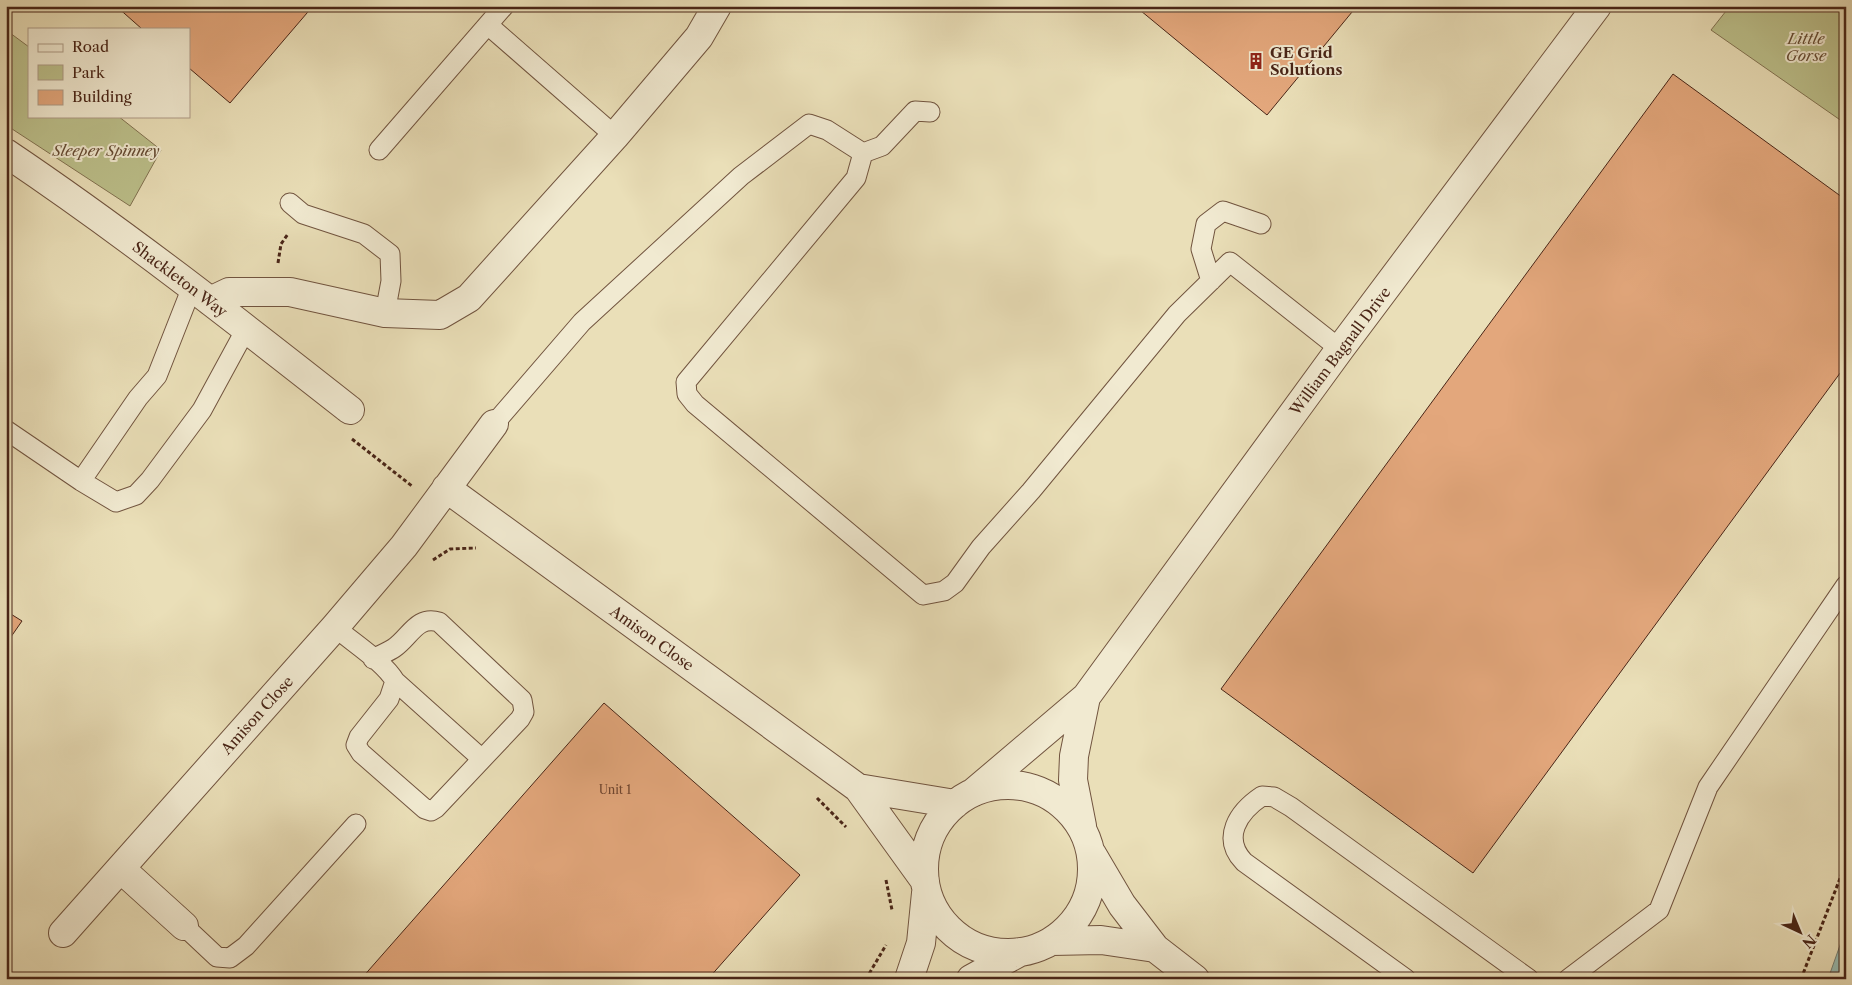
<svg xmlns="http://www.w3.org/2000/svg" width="1852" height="985" font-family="'Libre Caslon Text',serif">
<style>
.green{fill:#bcc08b;stroke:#827251}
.water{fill:#98bcb2;stroke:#788074}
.building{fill:#e3a77c;stroke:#492517}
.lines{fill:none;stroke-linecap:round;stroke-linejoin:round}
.service-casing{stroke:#71543f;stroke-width:21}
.minor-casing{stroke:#71543f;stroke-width:30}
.path{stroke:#492517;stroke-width:3;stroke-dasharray:4 2.5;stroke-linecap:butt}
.service{stroke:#f1ead1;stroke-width:19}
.minor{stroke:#f1ead1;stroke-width:28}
.labels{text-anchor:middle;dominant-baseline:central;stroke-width:4;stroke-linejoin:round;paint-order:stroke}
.number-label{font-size:12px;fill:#704630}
.park-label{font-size:15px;font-style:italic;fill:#664c34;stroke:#f1ead1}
.poi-label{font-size:15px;font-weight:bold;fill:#492517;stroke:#f1ead1;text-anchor:start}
.street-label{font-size:15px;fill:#492517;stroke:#f1ead1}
</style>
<rect width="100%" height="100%" fill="#eadfb8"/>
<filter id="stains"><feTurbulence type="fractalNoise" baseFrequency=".004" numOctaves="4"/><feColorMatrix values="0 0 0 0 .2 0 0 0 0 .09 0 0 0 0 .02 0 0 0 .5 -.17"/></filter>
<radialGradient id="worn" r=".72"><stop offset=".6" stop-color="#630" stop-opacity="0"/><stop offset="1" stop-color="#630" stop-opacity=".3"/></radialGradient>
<path class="green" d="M1730,6h116v118l-135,-94z
M6,30l23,17v69h89l43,34 -31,56 -124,-81z"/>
<path class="water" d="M1846,930v49h-18l16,-45z"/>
<path class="building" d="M116,6h197l-83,97 -41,-35v-39h-47z
M1135,6h222l-90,109z
M1673,74l173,126v165l-373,508 -252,-184z
M6,611l16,10 -16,23z
M604,703l196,172 -92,104h-347z"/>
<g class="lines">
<g class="service-casing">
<path id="service" d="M488,25l127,111
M379,150l125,-144
M863,153l19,-7 33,-35 15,1
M290,203l13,11 61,20 26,20 1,27 -6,32
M1211,281l-10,-32 5,-25 17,-13 38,13
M192,287l-35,89 -19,22 -57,83 35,21 20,-7 14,-15 52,-70 44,-81
M494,424l88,-102 159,-146 68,-52 18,6 36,23 -7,25 -170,204 1,12 8,10 228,191 21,-4 11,-8 26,-36 50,-56 146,-177 53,-52 110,87
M6,430l75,51
M335,627c18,16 49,35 60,54l-6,18 -30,38 -3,8 5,8 64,56 6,2 5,-3 84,-89 4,-7 -2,-12 -83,-78c-22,-7 -29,15 -45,26 -6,4 -14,7 -21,11
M395,681l87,78
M184,926l33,31 13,1 16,-12 110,-122
M1406,979l-162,-117c-23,-24 -6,-50 18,-66l12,1 17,10 238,172
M1568,979l91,-69 49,-123 138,-202"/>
</g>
<g class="minor-casing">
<path id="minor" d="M6,153c119,80 232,169 344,257
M210,301l19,-9h61l95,21 55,2 29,-17 146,-162 84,-99 18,-31
M446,488l412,300 67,93
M924 869a84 84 0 1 1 168 0a84 84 0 1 1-168 0Z
M858,788l97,16
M974,792l112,-95 254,-348 257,-343
M1082,826l-9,-46 1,-24 12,-59
M1092,854l30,51 33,43 40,31
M121,869l63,57
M63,933l272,-306 69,-81 90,-122
M1052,941l49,-1 54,8
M909,979l12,-36 5,-50
M971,979l49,-27"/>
</g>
<path class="path" d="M278,263l3,-19 7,-10
M352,439l60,47
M433,560l17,-11 26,-1
M817,798l29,29
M886,880l6,30
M866,979l20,-34
M1801,979l45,-116"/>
<use href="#service" class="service"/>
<use href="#minor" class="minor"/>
</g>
<defs>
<g id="building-bare" transform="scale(1.35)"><path d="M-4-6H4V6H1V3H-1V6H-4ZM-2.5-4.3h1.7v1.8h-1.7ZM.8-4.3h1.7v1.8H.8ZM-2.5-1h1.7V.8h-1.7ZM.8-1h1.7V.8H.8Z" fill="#8f2418" stroke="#f1ead1" stroke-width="2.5" paint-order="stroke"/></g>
</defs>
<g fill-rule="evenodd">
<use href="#building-bare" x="1256" y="61"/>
</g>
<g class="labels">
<g class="number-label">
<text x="615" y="789">Unit 1</text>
</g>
<g class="park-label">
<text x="1806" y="38">Little<tspan x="1806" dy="17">Gorse</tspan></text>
<text x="106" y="150">Sleeper Spinney</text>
</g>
<g class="poi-label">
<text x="1270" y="52">GE Grid<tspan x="1270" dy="17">Solutions</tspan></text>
</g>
<g class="street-label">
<text transform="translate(180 279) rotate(37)">Shackleton Way</text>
<text transform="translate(1340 351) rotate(-53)">William Bagnall Drive</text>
<text transform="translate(652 638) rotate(36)">Amison Close</text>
<text transform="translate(257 715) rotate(-48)">Amison Close</text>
</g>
</g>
<rect width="1852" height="985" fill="none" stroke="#eadfb8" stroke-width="25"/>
<rect x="8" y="8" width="1837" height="970" fill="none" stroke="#492517" stroke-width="2.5"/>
<rect x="12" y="12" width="1827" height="960" fill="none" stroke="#492517"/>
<rect x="28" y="28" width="162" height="90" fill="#f1ead1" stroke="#ae9b87"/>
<rect x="38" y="44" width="25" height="8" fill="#f1ead1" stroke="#ae9b87"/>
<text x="72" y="52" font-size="15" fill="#492517">Road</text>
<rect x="38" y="65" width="25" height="15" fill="#bcc08b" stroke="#ae9b87"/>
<text x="72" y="78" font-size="15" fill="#492517">Park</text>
<rect x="38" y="90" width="25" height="15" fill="#e3a77c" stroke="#ae9b87"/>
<text x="72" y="102" font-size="15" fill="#492517">Building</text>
<g transform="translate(1800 932) rotate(136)" stroke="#f1ead1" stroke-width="4" paint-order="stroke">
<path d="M0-4L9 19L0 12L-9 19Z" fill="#492517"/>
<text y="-8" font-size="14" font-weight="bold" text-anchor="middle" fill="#492517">N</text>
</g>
<rect width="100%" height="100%" filter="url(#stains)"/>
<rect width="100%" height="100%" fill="url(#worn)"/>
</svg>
